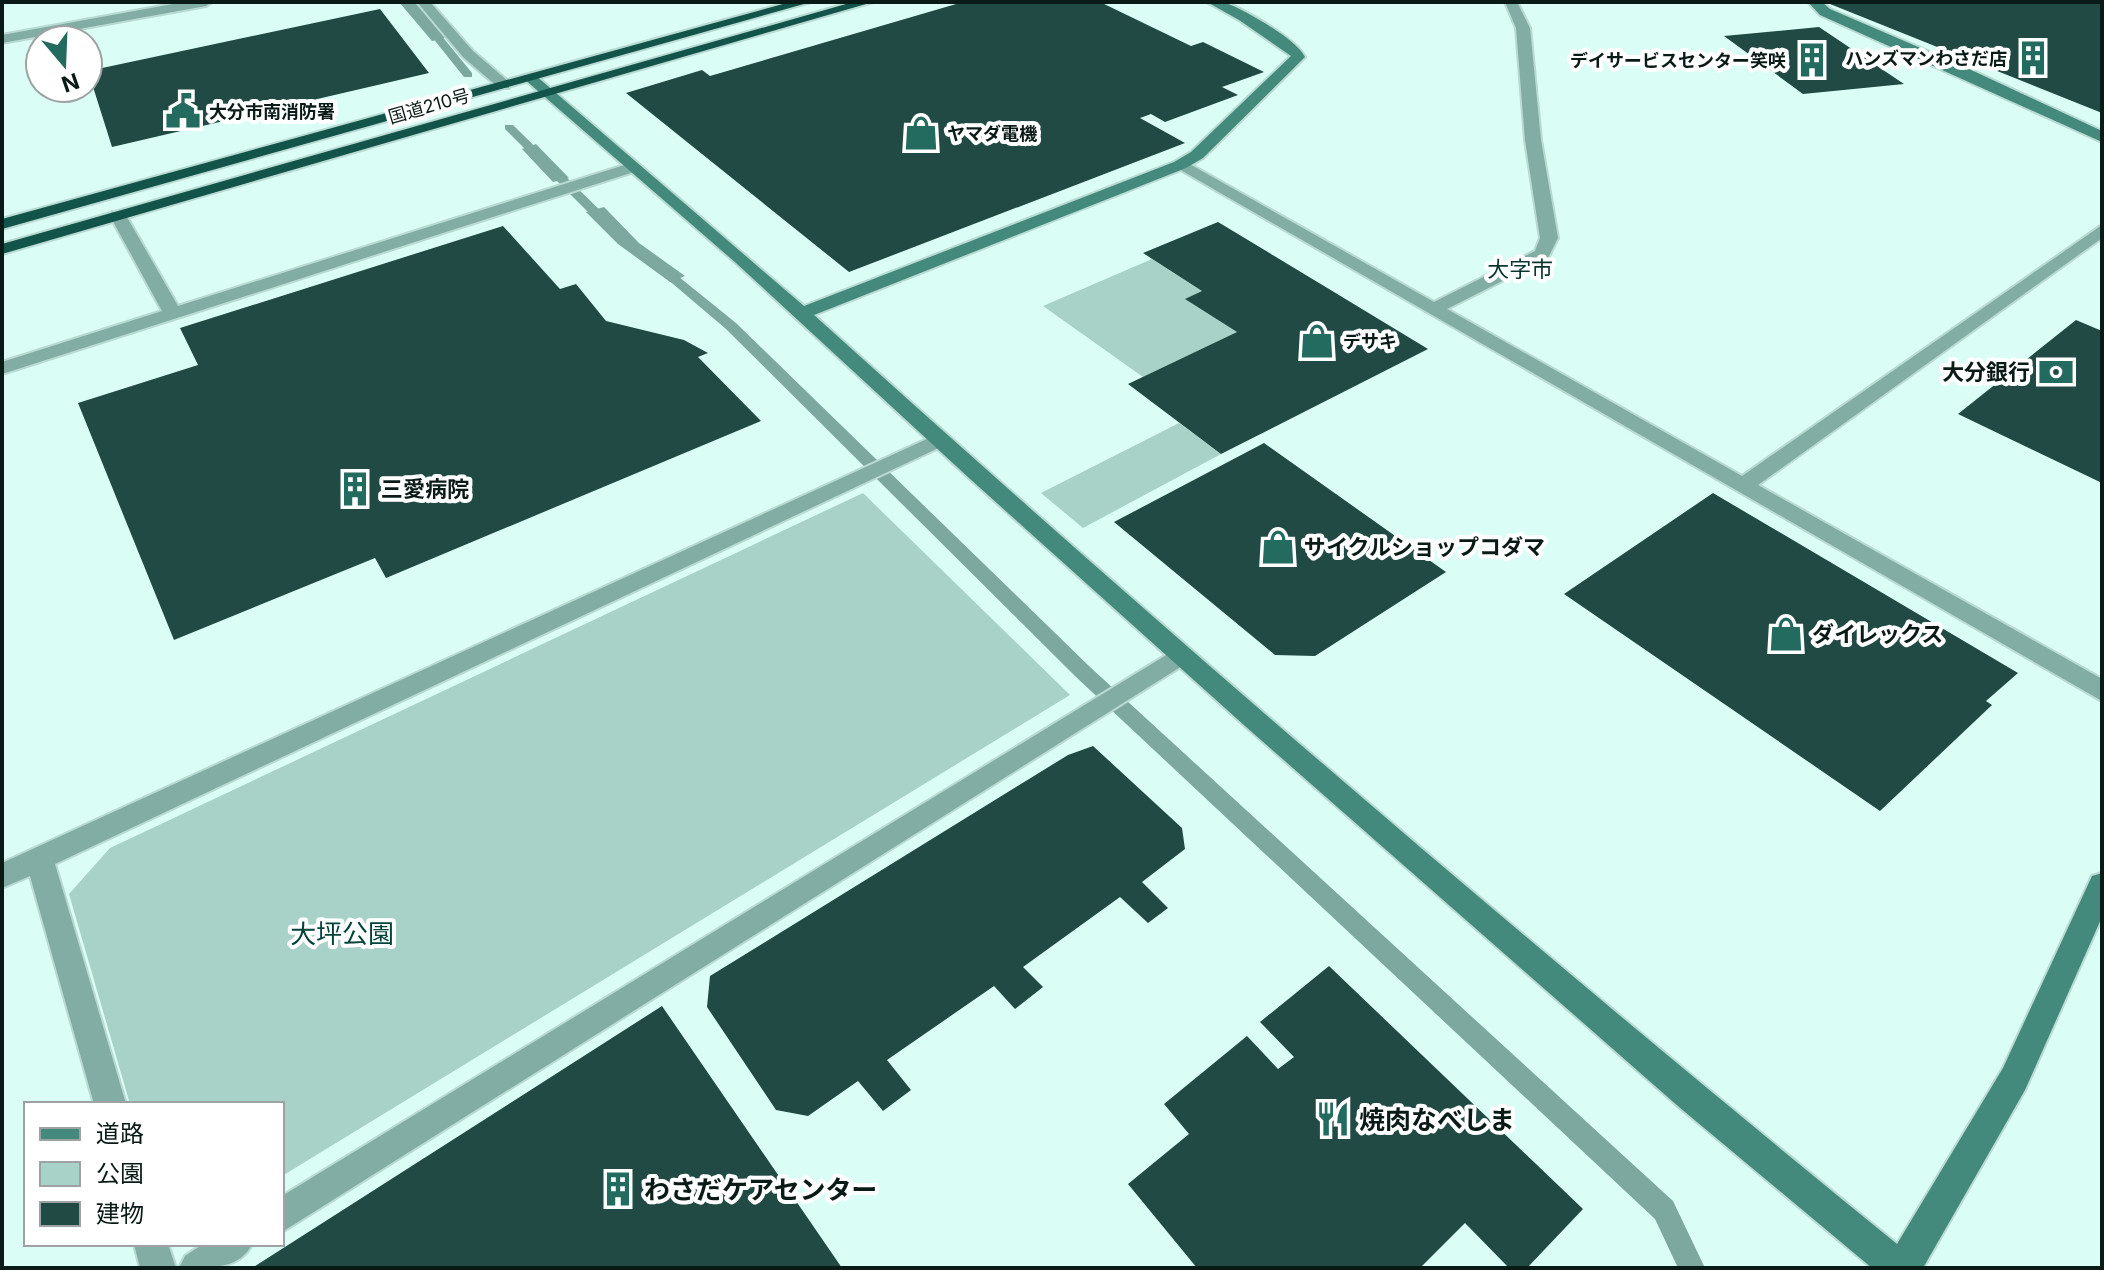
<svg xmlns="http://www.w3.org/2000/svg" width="2104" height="1270" font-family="Inter,'Noto Sans JP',sans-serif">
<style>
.green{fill:#a8d1c8}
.water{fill:#7ca89f}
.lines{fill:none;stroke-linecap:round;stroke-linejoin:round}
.stream{fill:#7ca89f;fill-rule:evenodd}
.building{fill:#204a43}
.lane-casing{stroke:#b9dad2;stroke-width:4}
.street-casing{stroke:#b9dad2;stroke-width:4}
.secondary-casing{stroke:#b9dad2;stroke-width:4}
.highway-casing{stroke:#b9dad2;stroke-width:4}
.lane{fill:#81ada4;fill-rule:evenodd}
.street{fill:#81ada4;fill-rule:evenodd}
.secondary{fill:#438a7d;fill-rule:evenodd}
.highway{fill:#12544a;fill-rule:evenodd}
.labels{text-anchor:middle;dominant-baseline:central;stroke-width:8;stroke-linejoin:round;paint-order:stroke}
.far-poi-label{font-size:18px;font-weight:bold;fill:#091a17;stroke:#fff;text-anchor:start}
.far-street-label{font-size:18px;fill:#091a17;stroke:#fff}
.far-quarter-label{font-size:22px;fill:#09342d;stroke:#fff}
.poi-label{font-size:22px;font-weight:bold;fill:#091a17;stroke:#fff;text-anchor:start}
.near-park-label{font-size:26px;fill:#00433a;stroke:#fff}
.near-poi-label{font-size:26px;font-weight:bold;fill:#091a17;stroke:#fff;text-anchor:start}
</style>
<rect width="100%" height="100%" fill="#dafef6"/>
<path class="green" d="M1152,259l50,32 -16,8 51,33 -94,45 -100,-71z
M1179,423l42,31 -138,74 -42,-35z
M863,493l207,202 -788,481v-72h-152l-61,-210 41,-46z"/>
<path class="water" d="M399,2h18l28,36 -13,3z
M536,144l33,34 -16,4 -31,-33z
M604,207l35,36 46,33 -15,6 -52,-38 -32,-32z"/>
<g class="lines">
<path class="stream" d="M404,2h10l58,71v4h-8z
M505,125h8l101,99v6h-8l-101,-101z
M658,260l78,63 354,344 583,534 32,67h-27l-23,-49 -579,-542 -350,-348 -73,-62 -2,-3z"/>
</g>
<path class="building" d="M963,2h137l91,44 12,-4 61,30 -42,15 16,8 -73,27 -14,-8 -11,4 45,25 -336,129 -223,-179 76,-23 8,6z
M1825,2h277v111z
M380,9l49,64 -317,74 -24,-76z
M1819,27l85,57 -101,10 -79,-58z
M1218,222l111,67 99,60 -207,105 -93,-70 109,-52 -52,-33 17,-8 -59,-38z
M503,226l57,63 16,-5 30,37 78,19 24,13 -10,4 63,64 -375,157 -11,-20 -201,82 -96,-237 120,-38 -18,-37z
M2076,320l26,11v152l-144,-69z
M1264,443l182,129 -131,84 -40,-1 -161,-133z
M1713,493l305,180 -32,28 6,4 -112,106 -316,-217z
M1093,746l89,82 3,21 -43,33 26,26 -20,15 -28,-26 -97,70 20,20 -28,22 -21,-23 -107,74 24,30 -28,21 -25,-30 -50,35 -32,-6 -69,-103 3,-31 358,-221z
M1329,966l254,243 -56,59h-18l-44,-45 -45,45h-223l-69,-84 61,-50 -25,-30 83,-68 31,33 16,-12 -34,-35z
M662,1006l180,262h-590z"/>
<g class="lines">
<g class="lane-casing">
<path id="lane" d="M634,162l8,5 -2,3 -638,204v-12l160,-51 -52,-95 2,-4h12l54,94z"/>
</g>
<g class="street-casing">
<path id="street" d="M184,2h28l-6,4 -204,37v-8z
M417,2h13l43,49 36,31v6h-10l-36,-31z
M1505,2h12l13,26 11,112 17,98 -10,20 -101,51 295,167 360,-251v13l-344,247 344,194v22l-930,-536 8,-5 6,2 248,140 101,-51 5,-13 -15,-98 -9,-112z
M940,433l10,6 -3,5 -892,420 71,240h-32l-64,-228 -28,12v-25z
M1181,646l9,3 3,6 -3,6 -908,571v-36z
M134,1244h34l8,24h-36z
M203,1244h49c-12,26 -44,24 -73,24l6,-12z"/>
</g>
<g class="secondary-casing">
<path id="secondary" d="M1207,2c6,0 13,-1 19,1 19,7 70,36 79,54l-102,101 -17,10 -372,147c353,319 714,629 1083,929l106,-176 89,-192 10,-3v44l-77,173 -102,178h-51l-193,-161 -434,-381 -276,-248 -233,-215 -213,-185 2,-3h10l269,231 370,-144 17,-10 100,-96 -52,-36z
M1808,2h14l8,7 137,59 135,63v11l-282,-127z"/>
</g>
<g class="highway-casing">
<path id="highway" d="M790,2h21l-809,227v-10z
M853,2h20l-871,252v-10z"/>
</g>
<use href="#lane" class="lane"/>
<use href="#street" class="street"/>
<use href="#secondary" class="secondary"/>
<use href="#highway" class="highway"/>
</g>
<defs>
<g id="building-bare" transform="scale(2.76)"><path d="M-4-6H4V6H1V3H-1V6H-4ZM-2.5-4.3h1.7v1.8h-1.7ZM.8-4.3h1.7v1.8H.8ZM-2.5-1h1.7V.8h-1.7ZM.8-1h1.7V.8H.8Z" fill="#246b5f" stroke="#fff" stroke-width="2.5" paint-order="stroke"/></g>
<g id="civic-bare" transform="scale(2.76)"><path d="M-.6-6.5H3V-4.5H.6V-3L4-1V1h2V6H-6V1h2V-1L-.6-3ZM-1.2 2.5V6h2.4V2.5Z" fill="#246b5f" stroke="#fff" stroke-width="2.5" paint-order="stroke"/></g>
<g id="shop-bare" transform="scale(2.76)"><path d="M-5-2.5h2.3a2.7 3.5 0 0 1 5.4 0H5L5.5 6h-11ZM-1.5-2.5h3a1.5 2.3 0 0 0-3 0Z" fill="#246b5f" stroke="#fff" stroke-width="2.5" paint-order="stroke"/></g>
<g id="bank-bare" transform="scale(2.76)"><path d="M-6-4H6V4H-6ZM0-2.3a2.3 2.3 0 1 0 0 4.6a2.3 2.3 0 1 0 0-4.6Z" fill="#246b5f" stroke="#fff" stroke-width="2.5" paint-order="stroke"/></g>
<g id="restaurant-bare" transform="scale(2.76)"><path d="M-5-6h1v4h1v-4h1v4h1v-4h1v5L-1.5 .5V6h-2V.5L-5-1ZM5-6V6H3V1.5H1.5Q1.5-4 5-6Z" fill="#246b5f" stroke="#fff" stroke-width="2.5" paint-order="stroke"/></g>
</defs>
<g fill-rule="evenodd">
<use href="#building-bare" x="2033" y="58"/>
<use href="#building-bare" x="1812" y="60"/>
<use href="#civic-bare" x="183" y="111"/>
<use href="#shop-bare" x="921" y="133"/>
<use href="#shop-bare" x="1317" y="341"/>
<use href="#bank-bare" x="2056" y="372"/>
<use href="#building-bare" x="355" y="489"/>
<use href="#shop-bare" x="1278" y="547"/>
<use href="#shop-bare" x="1786" y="634"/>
<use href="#restaurant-bare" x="1333" y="1119"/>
<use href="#building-bare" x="618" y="1189"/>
</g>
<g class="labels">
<g class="far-poi-label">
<text x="2007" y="58" text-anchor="end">ハンズマンわさだ店</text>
<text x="1786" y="60" text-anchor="end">デイサービスセンター笑咲</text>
<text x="209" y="111">大分市南消防署</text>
<text x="947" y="133">ヤマダ電機</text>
<text x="1343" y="341">デサキ</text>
</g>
<g class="far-street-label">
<text transform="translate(429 106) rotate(-16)">国道210号</text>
</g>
<g class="far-quarter-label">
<text x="1520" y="269">大字市</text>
</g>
<g class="poi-label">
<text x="2030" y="372" text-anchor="end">大分銀行</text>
<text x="381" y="489">三愛病院</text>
<text x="1304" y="547">サイクルショップコダマ</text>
<text x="1812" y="634">ダイレックス</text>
</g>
<g class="near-park-label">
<text x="342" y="933">大坪公園</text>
</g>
<g class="near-poi-label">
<text x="1359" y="1119">焼肉なべしま</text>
<text x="644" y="1189">わさだケアセンター</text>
</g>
</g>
<rect width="2104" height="1270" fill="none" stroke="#091a17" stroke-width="8"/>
<rect x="24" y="1102" width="260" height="144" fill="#ffffff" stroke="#9da3a2" stroke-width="2"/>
<rect x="40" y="1128" width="40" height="12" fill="#438a7d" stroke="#9da3a2" stroke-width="2"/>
<text x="96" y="1142" font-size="24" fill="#091a17">道路</text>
<rect x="40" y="1162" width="40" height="24" fill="#a8d1c8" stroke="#9da3a2" stroke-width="2"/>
<text x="96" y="1182" font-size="24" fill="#091a17">公園</text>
<rect x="40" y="1202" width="40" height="24" fill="#204a43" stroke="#9da3a2" stroke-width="2"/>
<text x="96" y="1222" font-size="24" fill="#091a17">建物</text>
<g transform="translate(64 64) rotate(161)"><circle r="38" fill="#ffffff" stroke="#9da3a2" stroke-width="2"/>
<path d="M0-6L14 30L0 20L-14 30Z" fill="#246b5f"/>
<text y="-12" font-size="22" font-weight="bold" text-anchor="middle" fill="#091a17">N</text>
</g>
</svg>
